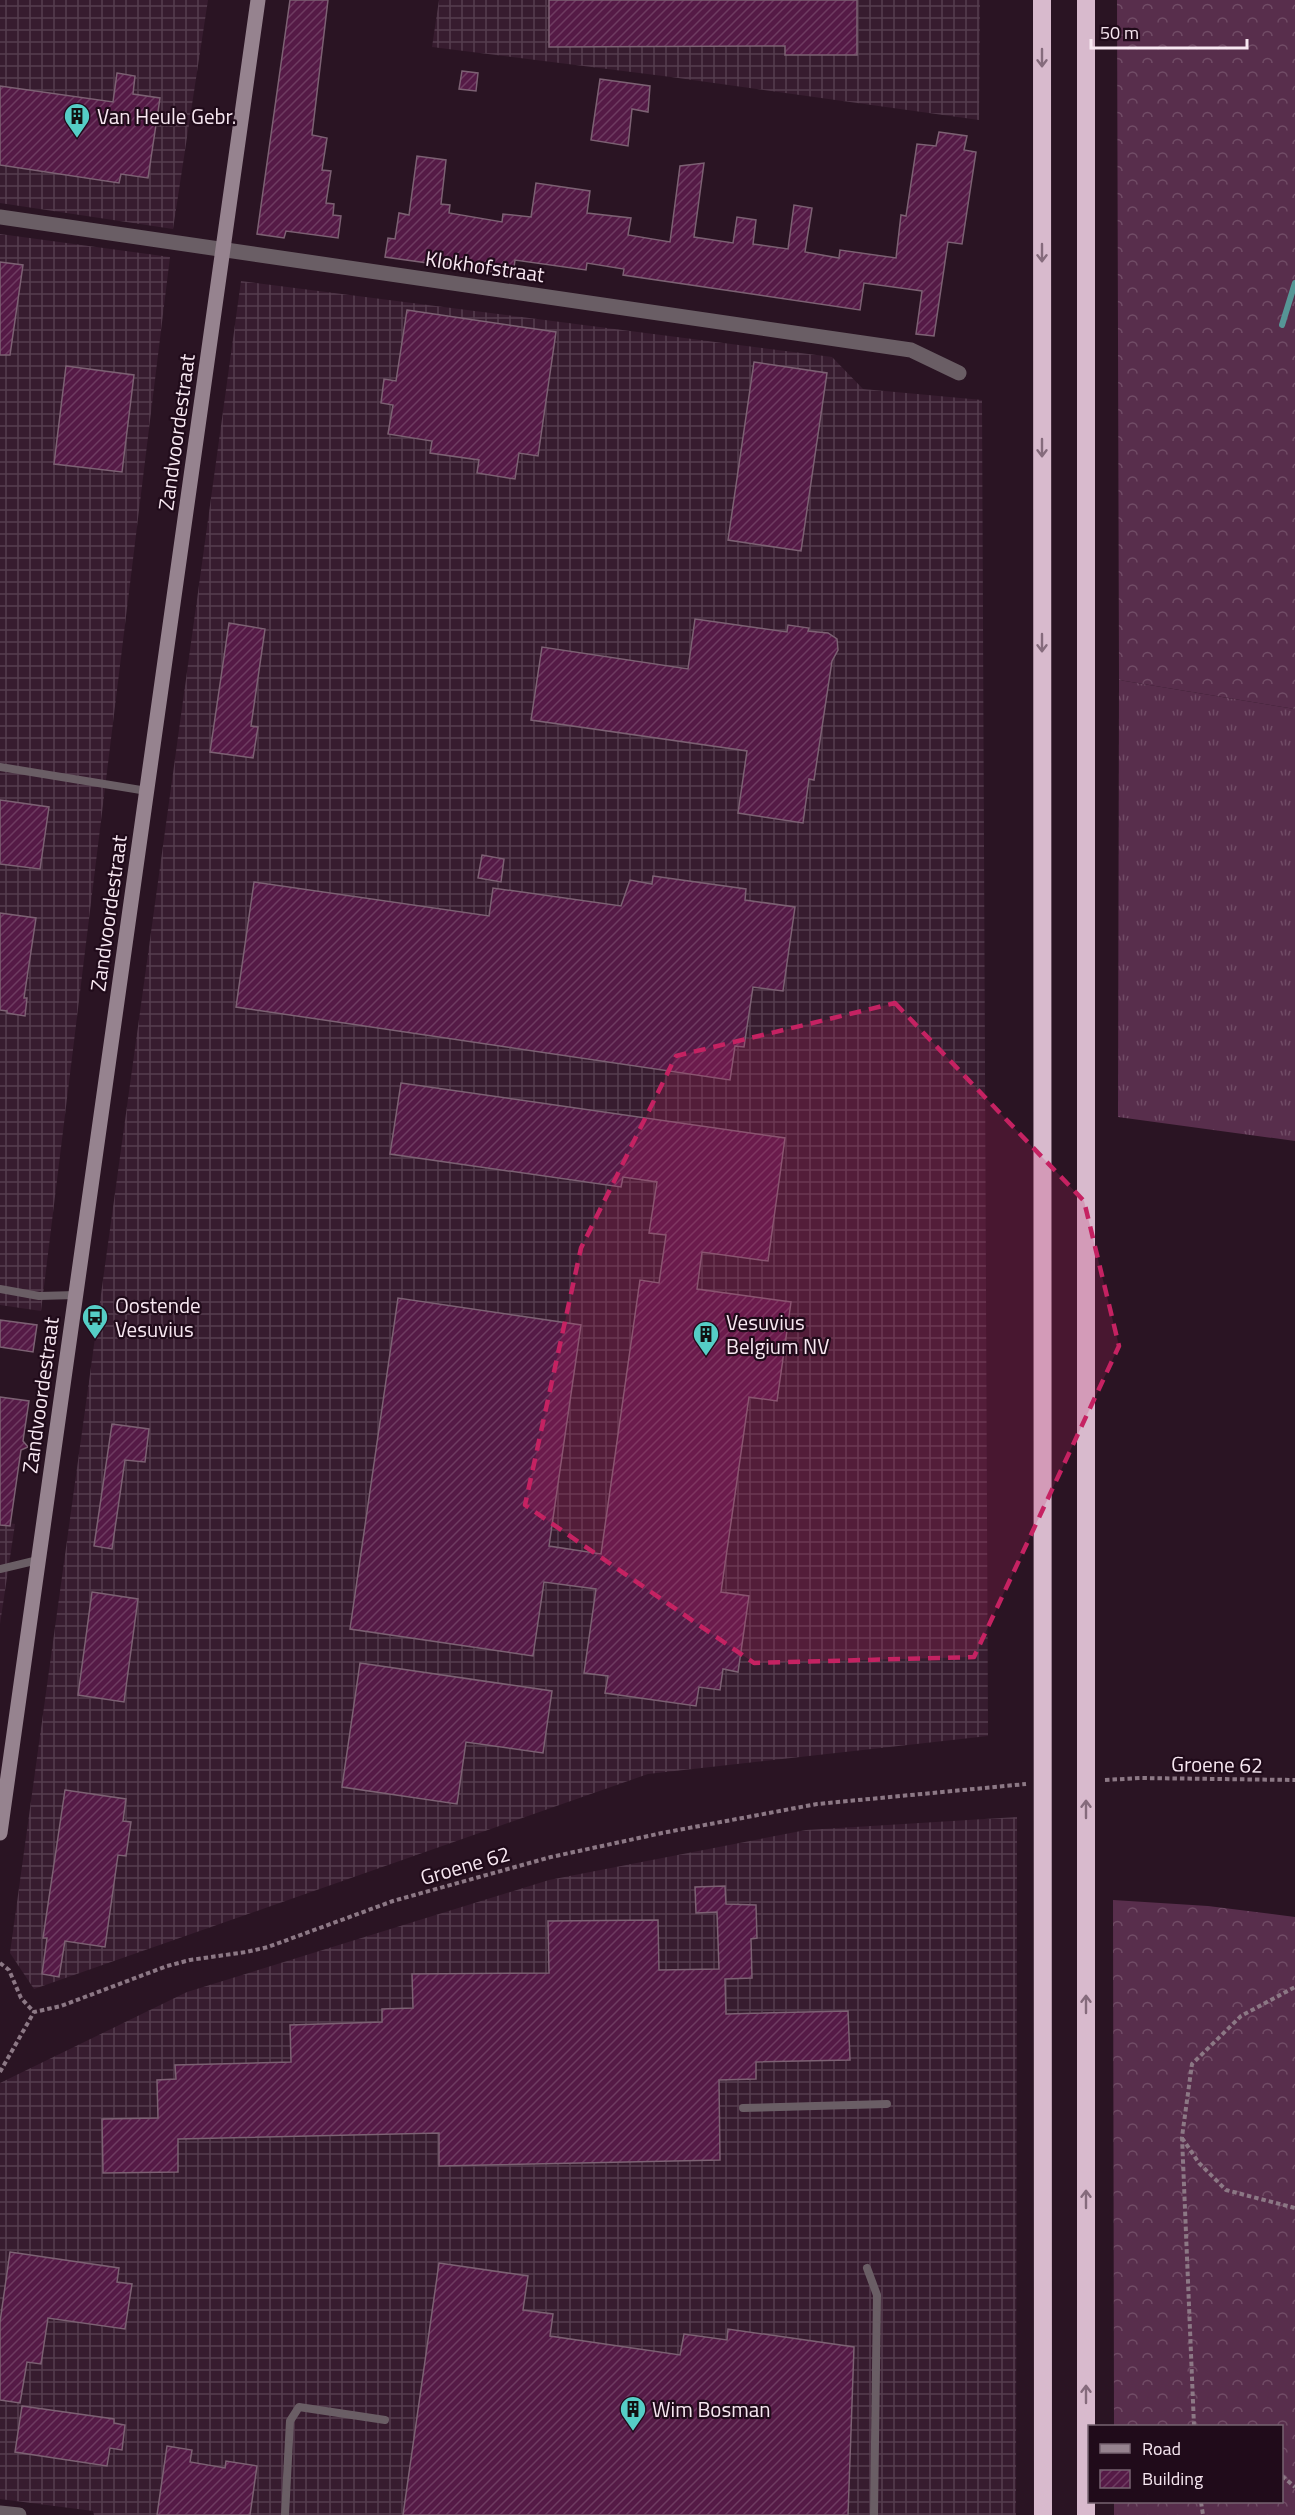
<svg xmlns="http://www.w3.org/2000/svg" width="1295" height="2515" font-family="'Titillium Web',sans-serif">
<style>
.industrial{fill:url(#industrial-grid)}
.grass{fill:url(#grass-tufts)}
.forest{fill:url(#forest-crowns)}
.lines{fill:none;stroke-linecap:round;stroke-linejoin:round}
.stream{stroke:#569696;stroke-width:6}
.building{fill:url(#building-hatch);stroke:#7c6173;stroke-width:1.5}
.path{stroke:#8c7885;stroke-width:4;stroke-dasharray:4.5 3;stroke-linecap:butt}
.service{stroke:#6a5e65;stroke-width:8}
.minor{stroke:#6a5e65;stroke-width:15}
.secondary{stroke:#96838f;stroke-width:15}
.motorway{stroke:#d8bacd;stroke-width:18}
.oneway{stroke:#856b7c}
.marked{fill:#c52262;fill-opacity:0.2;stroke:#c52262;stroke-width:4.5;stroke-dasharray:12 8;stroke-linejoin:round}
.labels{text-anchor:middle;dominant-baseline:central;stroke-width:4.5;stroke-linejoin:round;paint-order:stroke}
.poi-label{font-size:21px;fill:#f7e7f1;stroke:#200b1a;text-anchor:start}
.street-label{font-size:21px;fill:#f7e7f1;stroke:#200b1a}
</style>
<defs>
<pattern id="industrial-grid" width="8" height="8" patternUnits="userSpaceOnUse" patternTransform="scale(1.5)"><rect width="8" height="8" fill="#371c2f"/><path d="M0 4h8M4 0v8" fill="none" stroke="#553d4e"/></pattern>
<pattern id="grass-tufts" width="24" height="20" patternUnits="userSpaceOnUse" patternTransform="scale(1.5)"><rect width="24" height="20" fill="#582e4c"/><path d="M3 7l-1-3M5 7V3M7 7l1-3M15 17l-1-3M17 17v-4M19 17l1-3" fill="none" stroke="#714c66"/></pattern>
<pattern id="forest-crowns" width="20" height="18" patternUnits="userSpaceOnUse" patternTransform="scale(1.5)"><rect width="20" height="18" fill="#582e4c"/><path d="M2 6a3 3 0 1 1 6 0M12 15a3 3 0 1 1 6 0" fill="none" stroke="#714c66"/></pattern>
<pattern id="building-hatch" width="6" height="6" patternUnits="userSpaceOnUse" patternTransform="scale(1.5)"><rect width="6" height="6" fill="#551a46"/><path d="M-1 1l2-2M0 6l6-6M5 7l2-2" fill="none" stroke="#6e3b61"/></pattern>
</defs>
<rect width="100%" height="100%" fill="#2a1423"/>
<path class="industrial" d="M0,0h208l-35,229 -173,-26z
M439,0h541l-1,120 -308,-43 -239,-30z
M0,234l170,23 -129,1054 -41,-6z
M241,281l591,76 31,32 119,11 6,1336 -340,38 -614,215 -24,-36z
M0,1522l15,2 -15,100z
M1017,1817l-1,698h-922l-1,-4 -93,-12v-416l187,-91 362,-112 257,-50z"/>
<path class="grass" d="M1119,680l176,29v432l-177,-24z"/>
<path class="forest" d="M1117,0h178v709l-176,-29z
M1113,1900l95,6 87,11v598h-181v-13h168v-76h-168z"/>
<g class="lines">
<path class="stream" d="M1282,325l13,-42"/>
</g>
<path class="building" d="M290,0h38l-16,135 15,3 -5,32 9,1 -5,32 8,1 -1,11 8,1 -3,22 -52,-7 -2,7 -27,-4z
M549,0h308v55h-72v-9l-236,1z
M462,71l16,2 -2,18 -17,-2z
M117,73l18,3 -2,18 27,4 -12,80 -27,-4 -2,9 -119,-18v-79l113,16z
M600,79l50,7 -2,26 -16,-3 -4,37 -37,-6z
M939,132l28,4 -3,14 12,2 -14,92 -14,-2 -14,94 -18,-2 6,-43 -14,-2 -44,-6 -4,27 -237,-35 1,-6 -37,-6 -1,7 -71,-10 -2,15 -128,-18 3,-19 7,1 4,-26 10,2 8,-59 29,4 -5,44 9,1 -1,8 53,9 1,-8 28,3 5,-34 54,8 -3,22 44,5 -3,17 42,7 10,-76 24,-3 -10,74 39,6 4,-26 19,3 -3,24 35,5 6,-44 18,3 -7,44 34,6 1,-8 56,8 5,-43 5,1 11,-72 19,2z
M0,262l23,3 -13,90h-10z
M407,310l149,22 -18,124 -19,-3 -4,26 -38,-6 2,-13 -49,-7 2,-12 -44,-7 5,-29 -12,-2 3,-24 12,2z
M754,362l73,11 -26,178 -73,-11z
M66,366l68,9 -12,97 -68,-8z
M695,619l92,13 1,-7 21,3 -1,3 20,2 9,6 1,11 -6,11 -18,119 -5,-1 -6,44 -65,-10 9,-62 -216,-31 11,-73 146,22z
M229,623l36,6 -14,97 7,1 -5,31 -43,-6z
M0,800l49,7 -9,62 -40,-5z
M482,855l22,4 -3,23 -23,-4z
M653,876l93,13 -1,11 50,7 -12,84 -30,-4 -9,60 -9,-1 -5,34 -494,-73 18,-125 235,34 4,-28 128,18 9,-26 22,4z
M0,913l36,5 -12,80h3l-2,18 -18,-3v-2l-7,-1z
M401,1083l384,55 -17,123 -66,-9 -5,37 94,13 -14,99 -28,-4 -28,195 28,4 -11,76 -15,-3 -3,21 -21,-3 -3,19 -91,-13 3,-17 -24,-3 12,-84 -52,-7 -11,74 -183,-27 48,-331 183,27 -32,221 52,8 39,-274 19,3 7,-48 -17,-2 8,-51 -34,-5 -2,10 -231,-33z
M0,1320l37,5 -4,27 -33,-5z
M0,1397l29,4 -6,40 5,6 -7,3 -11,76 -10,-1z
M112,1424l37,5 -4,33 -20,-2 -13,89 -18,-3z
M92,1592l46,7 -14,103 -46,-7z
M360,1663l192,28 -9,62 -77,-11 -9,62 -115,-17z
M65,1790l61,9 -3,22 8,1 -5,34 -8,-1 -13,92 -40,-6 -6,36 -17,-3 5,-36h-4z
M725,1886l1,18 30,1 1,33 -6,1 1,39 -27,1 1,35 122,-3 2,49 -94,2v17l-37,1 1,80 -281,6v-33l-261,6v33l-75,1 -1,-54 56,-1 -1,-38 19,-1 -1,-14 116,-3 -1,-37 92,-3v-13l31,-1 -1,-34 137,-1 -1,-52 110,-1 1,50 60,-1 -2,-57 -21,1 -1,-26z
M10,2252l109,16 -2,14 15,2 -7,45 -77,-11 -7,46 -14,-2 -7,41 -20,-3v-78z
M439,2263l89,13 -5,34 30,4 -3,22 130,19 4,-21 43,6 1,-11 126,18 -6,168h-445z
M22,2406l92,13v4l11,2 -3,25 -12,-2 -3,18 -92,-14z
M167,2446l25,4 -2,12 35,6 1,-7 31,5 -7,49h-93z"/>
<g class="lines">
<path class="path" d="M1105,1780l35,-2 155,2
M0,1963l9,7 12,28 13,14
M0,2072l34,-60 27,-6 106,-40 23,-6 56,-8 22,-5 125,-46 158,-44 111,-24 155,-29 209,-20
M1182,2138l17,25 27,27 69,18
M1194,2426l-12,-289 10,-73 49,-48 54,-29
M1282,2476l13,11
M1201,2502l2,13"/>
<path class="service" d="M0,767l147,24
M0,1289l39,7 37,-1
M0,1569l38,-9
M743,2108l144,-4
M867,2268l10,27 -3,220
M285,2515l5,-94 9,-14 86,13"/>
<path class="minor" d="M0,217l911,133 48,23
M0,2513l19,2"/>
<path class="secondary" d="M0,1833l258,-1833"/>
<path class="motorway" d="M1042,0l1,2515
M1086,2515v-2515"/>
</g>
<defs><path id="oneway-shaft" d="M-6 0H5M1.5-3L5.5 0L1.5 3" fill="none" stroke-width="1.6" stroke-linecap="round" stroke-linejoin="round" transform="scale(1.5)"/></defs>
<g class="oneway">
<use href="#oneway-shaft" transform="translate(1042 58) rotate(90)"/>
<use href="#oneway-shaft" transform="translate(1042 253) rotate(90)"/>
<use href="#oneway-shaft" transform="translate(1042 448) rotate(90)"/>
<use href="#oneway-shaft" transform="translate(1042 643) rotate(90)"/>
<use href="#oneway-shaft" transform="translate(1086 1809) rotate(-90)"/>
<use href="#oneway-shaft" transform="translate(1086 2004) rotate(-90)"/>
<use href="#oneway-shaft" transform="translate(1086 2199) rotate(-90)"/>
<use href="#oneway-shaft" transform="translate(1086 2394) rotate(-90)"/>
</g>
<path class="marked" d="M895,1003l189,198 35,145 -145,311 -220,6 -229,-158 56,-257 95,-192z"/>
<defs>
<g id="building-pin" transform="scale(1.35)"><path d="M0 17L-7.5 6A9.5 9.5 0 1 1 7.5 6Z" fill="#55cec6" stroke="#200b1a"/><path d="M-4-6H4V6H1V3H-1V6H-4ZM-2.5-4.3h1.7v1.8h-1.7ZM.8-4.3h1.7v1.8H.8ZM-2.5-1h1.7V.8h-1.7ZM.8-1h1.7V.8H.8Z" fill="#111"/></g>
<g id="bus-pin" transform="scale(1.35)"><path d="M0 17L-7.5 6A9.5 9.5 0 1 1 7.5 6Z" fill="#55cec6" stroke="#200b1a"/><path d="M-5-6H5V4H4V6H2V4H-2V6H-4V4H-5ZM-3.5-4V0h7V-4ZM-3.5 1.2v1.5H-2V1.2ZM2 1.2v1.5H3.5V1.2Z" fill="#111"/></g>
</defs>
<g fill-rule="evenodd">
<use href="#building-pin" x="77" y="116"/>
<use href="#bus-pin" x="95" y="1317"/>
<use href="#building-pin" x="706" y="1334"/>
<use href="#building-pin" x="633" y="2409"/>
</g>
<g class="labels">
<g class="poi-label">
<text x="97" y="116">Van Heule Gebr.</text>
<text x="115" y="1305">Oostende<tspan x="115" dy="24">Vesuvius</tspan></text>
<text x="726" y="1322">Vesuvius<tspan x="726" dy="24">Belgium NV</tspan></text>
<text x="652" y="2409">Wim Bosman</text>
</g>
<g class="street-label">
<text transform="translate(485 266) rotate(8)">Klokhofstraat</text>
<text transform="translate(176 432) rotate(-82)">Zandvoordestraat</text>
<text transform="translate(108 913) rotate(-82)">Zandvoordestraat</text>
<text transform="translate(40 1395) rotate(-82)">Zandvoordestraat</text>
<text transform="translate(1217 1764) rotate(1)">Groene 62</text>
<text transform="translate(465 1865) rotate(-16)">Groene 62</text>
</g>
</g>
<rect x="1088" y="2425" width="195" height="78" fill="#200b1a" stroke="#766370" stroke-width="1.5"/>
<rect x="1100" y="2444" width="30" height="9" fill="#96838f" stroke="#766370" stroke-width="1.5"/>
<text x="1142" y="2455" font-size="18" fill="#f7e7f1">Road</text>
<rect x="1100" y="2470" width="30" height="18" fill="url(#building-hatch)" stroke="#766370" stroke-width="1.5"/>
<text x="1142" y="2485" font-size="18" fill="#f7e7f1">Building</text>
<path d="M1091 39v9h156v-9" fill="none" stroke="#f7e7f1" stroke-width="3"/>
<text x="1100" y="39" font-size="18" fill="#f7e7f1" stroke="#200b1a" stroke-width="4.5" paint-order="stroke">50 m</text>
</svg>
